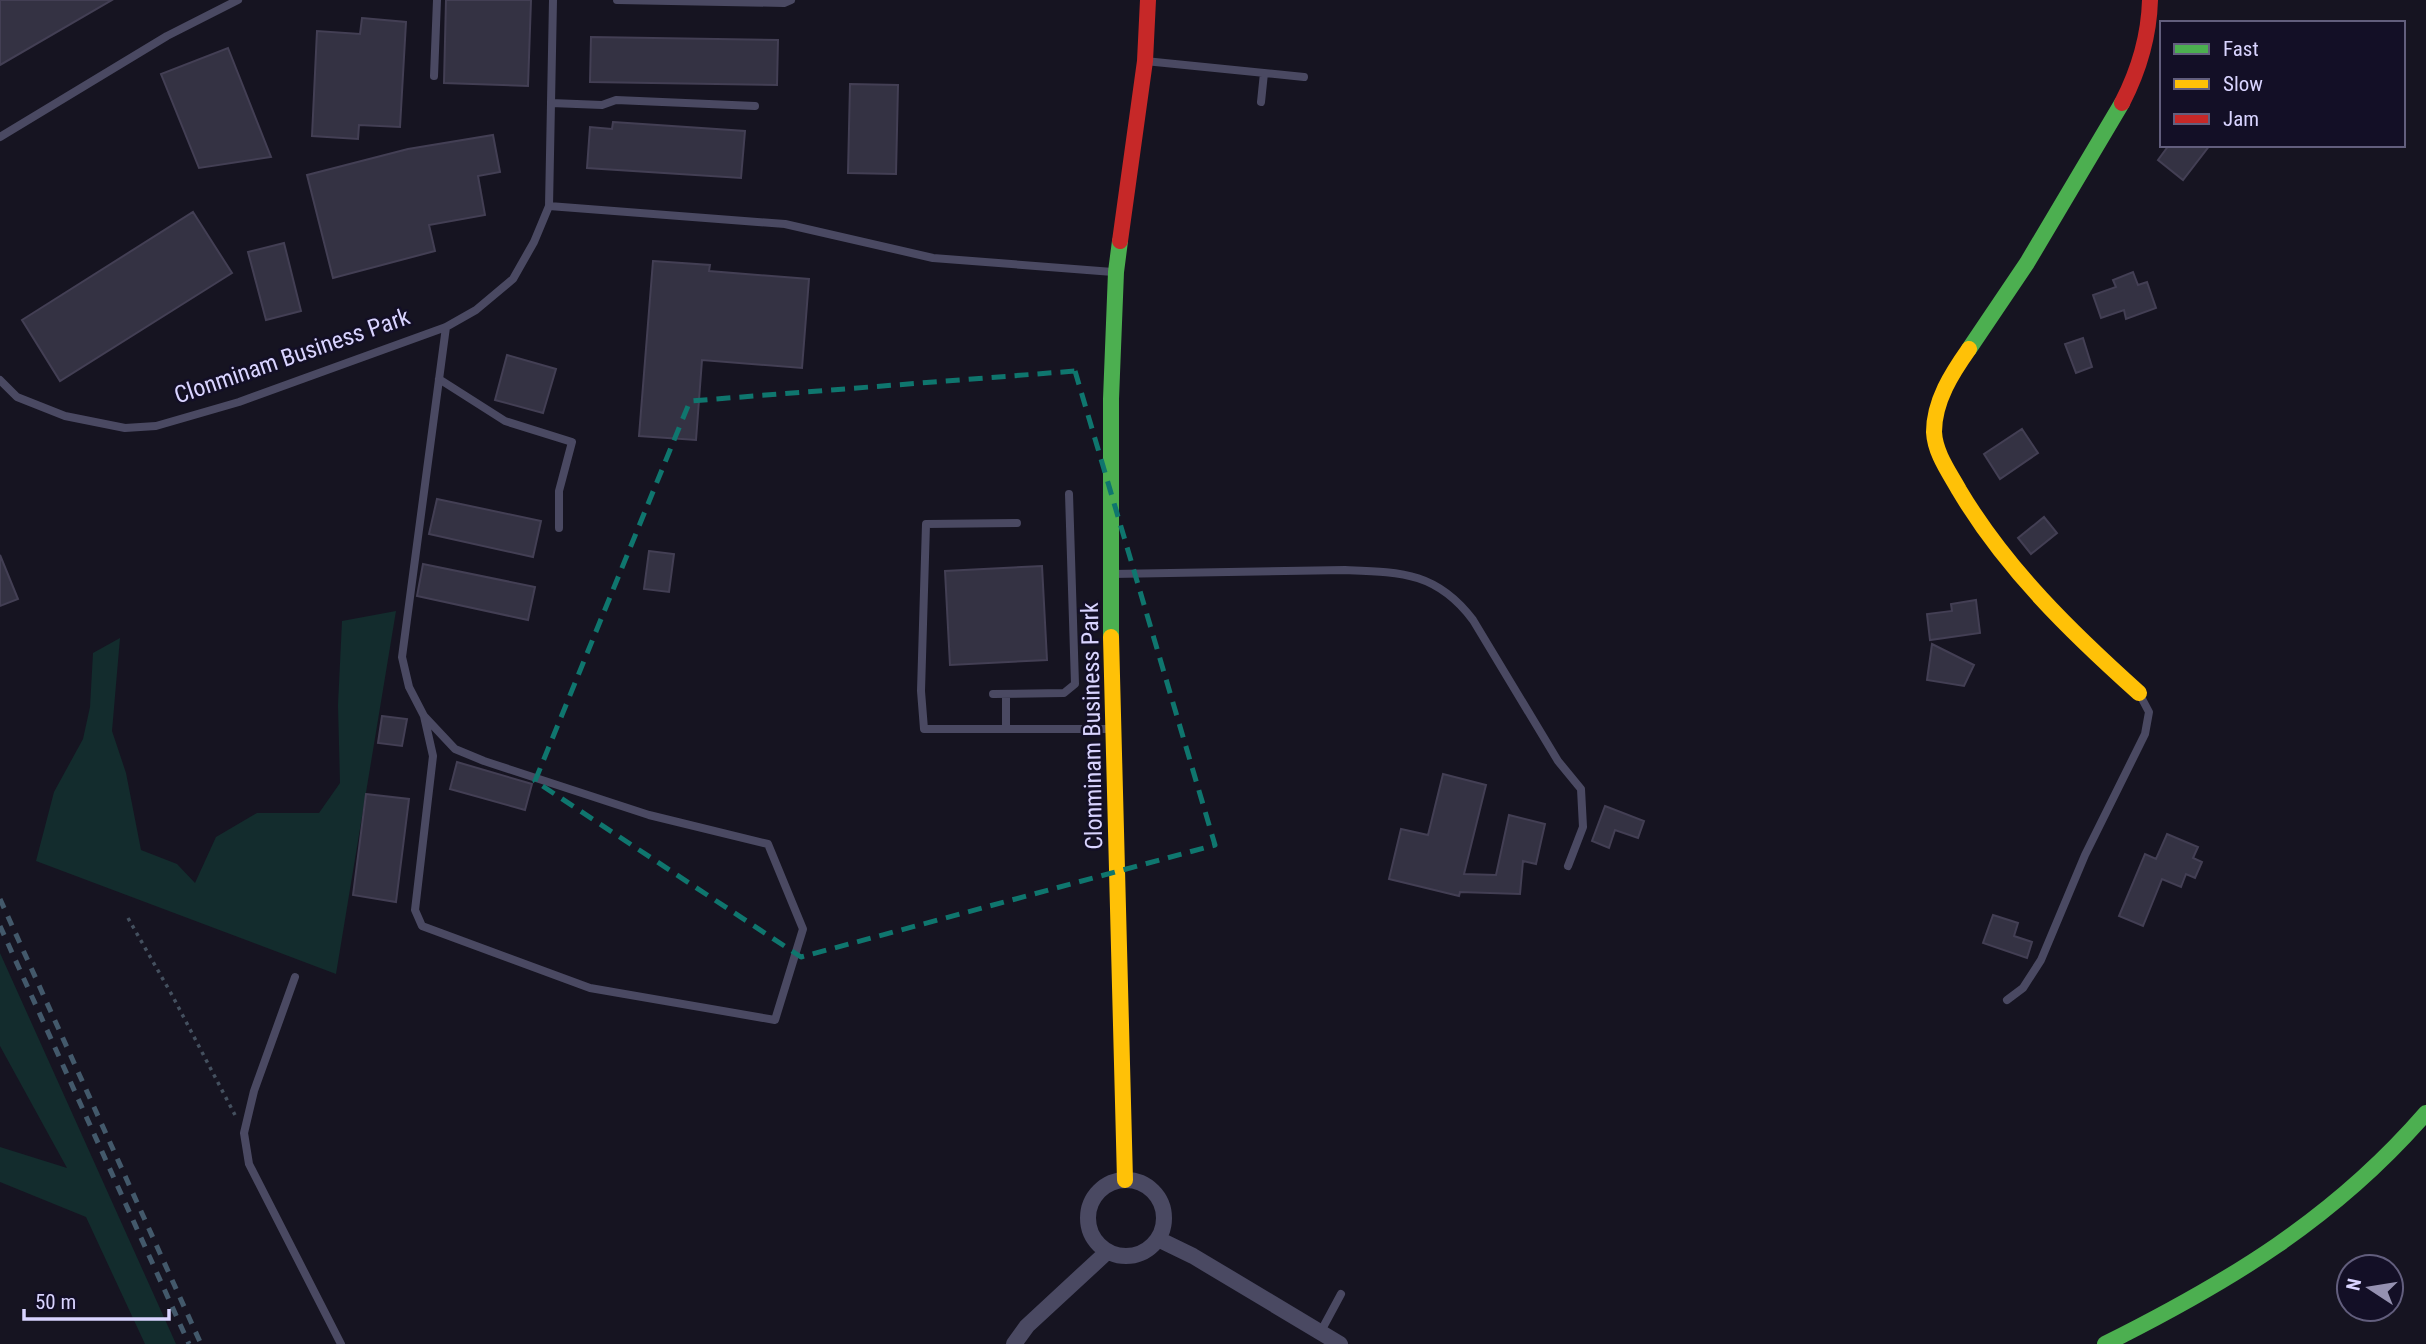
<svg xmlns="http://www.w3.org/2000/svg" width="2426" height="1344" font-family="'Roboto Condensed',sans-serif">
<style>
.green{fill:#132c2d}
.building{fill:#343243;stroke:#433f54;stroke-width:2}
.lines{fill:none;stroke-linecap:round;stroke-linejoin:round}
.path{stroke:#44505f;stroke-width:3.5;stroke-dasharray:3.5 5;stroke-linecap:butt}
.lane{stroke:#4a4962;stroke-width:8}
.street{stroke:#4a4962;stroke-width:16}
.fast{stroke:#4caf50;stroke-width:16}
.slow{stroke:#ffc107;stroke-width:16}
.jam{stroke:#c62828;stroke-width:16}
.rail{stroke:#43596b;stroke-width:5;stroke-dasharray:10 9;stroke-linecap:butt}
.marked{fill:none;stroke:#0f766e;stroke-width:5;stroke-dasharray:14 9;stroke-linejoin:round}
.labels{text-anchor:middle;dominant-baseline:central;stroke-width:5;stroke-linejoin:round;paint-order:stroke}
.street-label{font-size:24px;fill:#d9d4ff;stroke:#130f26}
</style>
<rect width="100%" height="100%" fill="#161421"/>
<path class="green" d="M396,611l-60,363 -300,-113 18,-69 29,-53 7,-32 3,-54 27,-15 -8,93 14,42 15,77 36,14 18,19 21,-46 41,-24h62l21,-30 -2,-78 4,-84z
M0,953l176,391h-31l-59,-127 -86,-35v-35l67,21 -67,-122z"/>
<path class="building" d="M0,0h112l-112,65z
M446,0h85l-3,86 -84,-3z
M362,18l44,4 -6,105 -41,-2 -1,14 -46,-3 5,-105 43,3z
M591,37l187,3 -1,45 -187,-3z
M228,48l43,109 -72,11 -38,-94z
M850,84l48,1 -2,89 -48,-1z
M613,122l132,9 -4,47 -154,-10 3,-41 22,2z
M493,135l7,37 -22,4 7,39 -56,10 6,26 -102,27 -26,-103 101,-26z
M2169,145h41l-27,35 -25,-20z
M193,212l39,61 -172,108 -38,-61z
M284,243l17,68 -35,9 -18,-68z
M653,261l57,4 -1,6 100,8 -7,89 -100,-8 -6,80 -57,-4z
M2133,272l5,13 9,-3 9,26 -30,11 -2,-9 -23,8 -8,-23 23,-8 -3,-7z
M2083,338l9,29 -16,6 -11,-29z
M507,355l49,14 -13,44 -48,-13z
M2022,429l16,24 -38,26 -16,-25z
M437,499l104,22 -8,36 -104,-23z
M2044,517l13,16 -26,21 -13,-16z
M649,551l25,3 -5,38 -25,-3z
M0,555l18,44 -18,7z
M423,564l112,23 -7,33 -111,-24z
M1042,566l5,94 -97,5 -5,-94z
M1976,600l4,33 -50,7 -3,-26 25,-3 -1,-7z
M1932,644l42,21 -10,21 -37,-6z
M382,716l25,3 -5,27 -24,-3z
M457,762l75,22 -7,26 -75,-21z
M1443,774l43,11 -22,89 32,1 13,-60 36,9 -9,40 -13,-3 -3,33 -60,-2 -1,4 -70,-17 12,-50 27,6z
M366,794l43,5 -13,103 -43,-7z
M1605,806l39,15 -6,17 -23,-8 -6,18 -17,-7z
M2167,834l31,13 -5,11 9,4 -7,16 -9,-4 -5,13 -19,-8 -19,47 -24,-10 26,-62 11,5z
M1993,915l25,8 -4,13 18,6 -5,16 -44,-15z"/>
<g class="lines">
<path class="path" d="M128,918l44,77 63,120"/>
<path class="lane" d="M617,0l167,3 7,-3
M1145,61l159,16
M434,76l3,-76
M1261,102l3,-29
M551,103l51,2 14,-5 139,6
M0,137l167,-101 71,-36
M549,206l236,18 148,34 180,14
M439,379l66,42 67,21 -13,49v37
M0,380l17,17 48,19 60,12 31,-2 83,-24 207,-75 30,-17 37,-31 21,-37 15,-36 4,-206
M1017,523l-91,1 -5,167 3,38h188
M1112,574l233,-4c56,2 92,2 128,50l85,141 23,28 2,38 -15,39
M993,694l71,-1 11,-9 -6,-190
M1006,694v35
M424,716l9,40 -18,154 7,16 168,62 185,32 28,-91 -35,-85 -119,-29 -165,-54 -29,-12 -31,-33 -15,-29 -7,-30 44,-330
M295,977l-41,114 -10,42 5,31 92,180
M2007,1000l16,-12 18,-28 44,-105 60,-121 4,-22 -9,-17
M1320,1333l21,-39"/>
<path class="street" d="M1088 1218a38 38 0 1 1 76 0a38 38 0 1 1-76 0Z
M1158,1239l35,17 147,88
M1014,1344l13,-18 80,-74"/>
<path class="fast" d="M1969,349l58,-86 95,-160
M1111,637v-238l5,-127 4,-31
M2105,1344c124,-62 229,-125 321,-231"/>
<path class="slow" d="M1969,349c-17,24 -35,52 -35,83 1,21 15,40 25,58 47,79 112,142 180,203
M1111,637l14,543"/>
<path class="jam" d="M2122,103c17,-33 27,-66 28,-103
M1120,241l25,-180 3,-61"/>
<path class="rail" d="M0,899l201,445
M0,926l189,418"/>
</g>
<path class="marked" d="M1075,371l140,474 -414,112 -266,-176 155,-380z"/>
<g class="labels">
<g class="street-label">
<text transform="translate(292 356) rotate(-19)">Clonminam Business Park</text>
<text transform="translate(1092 726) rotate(-91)">Clonminam Business Park</text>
</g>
</g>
<rect x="2160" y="21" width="245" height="126" fill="#130f26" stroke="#625e7d" stroke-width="2"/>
<rect x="2174" y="44" width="35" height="10" fill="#4caf50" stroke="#625e7d" stroke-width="2"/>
<text x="2223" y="56" font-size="21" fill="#d9d4ff">Fast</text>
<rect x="2174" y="79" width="35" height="10" fill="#ffc107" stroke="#625e7d" stroke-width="2"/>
<text x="2223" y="91" font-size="21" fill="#d9d4ff">Slow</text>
<rect x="2174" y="114" width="35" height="10" fill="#c62828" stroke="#625e7d" stroke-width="2"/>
<text x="2223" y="126" font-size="21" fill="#d9d4ff">Jam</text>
<g transform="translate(2370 1288) rotate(282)"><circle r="33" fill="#130f26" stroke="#625e7d" stroke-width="2"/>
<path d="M0-5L12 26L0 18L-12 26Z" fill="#9591b1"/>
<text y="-10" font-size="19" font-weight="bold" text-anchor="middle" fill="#d9d4ff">N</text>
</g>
<path d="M24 1309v10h145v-10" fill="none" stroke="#d9d4ff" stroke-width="3.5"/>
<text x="35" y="1309" font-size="21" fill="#d9d4ff" stroke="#130f26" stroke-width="5" paint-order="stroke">50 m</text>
</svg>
